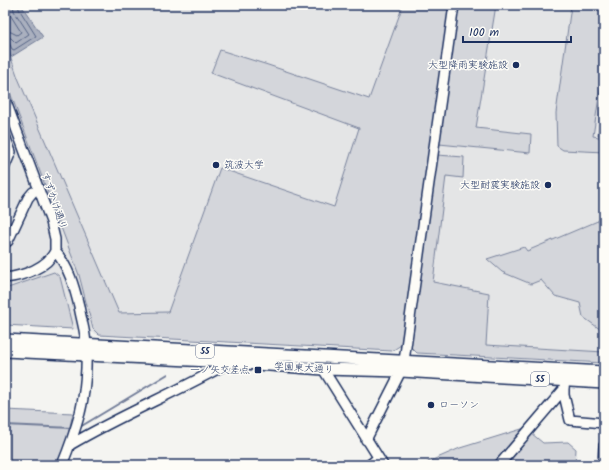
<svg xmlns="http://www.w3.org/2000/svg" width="609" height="470" font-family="Kalam,'Klee One',sans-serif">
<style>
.built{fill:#e4e5e6}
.green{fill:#d4d6db;stroke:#78829c}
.water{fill:#aab0bf;stroke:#717c98}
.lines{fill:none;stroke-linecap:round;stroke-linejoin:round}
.shore{stroke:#546385;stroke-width:1}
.stream{stroke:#717c98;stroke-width:2}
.minor-casing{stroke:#1b2f5e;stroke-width:12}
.major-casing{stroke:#1b2f5e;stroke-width:14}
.minor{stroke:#fdfcf7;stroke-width:9}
.major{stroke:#fdfcf7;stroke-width:11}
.poi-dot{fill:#1b2f5e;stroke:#fdfcf7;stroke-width:1.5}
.labels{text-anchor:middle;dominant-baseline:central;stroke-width:3;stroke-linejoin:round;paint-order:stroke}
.shield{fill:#fdfcf7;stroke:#5f6c8c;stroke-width:1}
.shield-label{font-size:9px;font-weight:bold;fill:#1b2f5e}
.poi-label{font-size:10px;fill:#1b2f5e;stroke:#fdfcf7;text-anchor:end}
.street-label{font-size:10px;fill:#1b2f5e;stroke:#fdfcf7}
</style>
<rect width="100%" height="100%" fill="#f4f4f1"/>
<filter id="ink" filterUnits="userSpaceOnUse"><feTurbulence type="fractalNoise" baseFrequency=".025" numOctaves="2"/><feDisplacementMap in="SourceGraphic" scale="8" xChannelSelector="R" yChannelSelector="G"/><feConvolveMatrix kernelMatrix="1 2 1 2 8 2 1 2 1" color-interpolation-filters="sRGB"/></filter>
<g filter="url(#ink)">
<path class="built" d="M5,5h445l-49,340 -9,6 -293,-16 -15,-5 -79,-5z
M458,5h146v358l-187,-10 -7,-7z"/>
<path class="green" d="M403,5h47l-49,340 -9,6 -293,-16 -6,-6 -14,-54 -74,-196v-38l13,37 101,235 49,-1 52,-144 114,39 25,-79 -148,-55 9,-23 48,15 101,34z
M458,5h38l-20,123 55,6 -1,19 -91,-9z
M592,5h12v59l-11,72 11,2v14l-41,-2 -6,-4 -1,-33 15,-107 21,2z
M604,84v51h-6z
M437,155l27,2 -1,21 -17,-2 -13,106 56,11 -3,52 118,7v11l-187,-10 -7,-7z
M604,213v119l-21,-15 -3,-14 -25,-7 -14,-16 -10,4 -29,-12 -15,-13 37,-12 3,4 73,-31z
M54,272l6,5 13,52 -68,-4v-36z
M5,410l68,3 -8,35 -7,17h-53z
M525,428l18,15 25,-1 8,7 -1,16h-150l3,-3 32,-14z"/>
<path class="water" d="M5,5h16l22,32 -32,20 -6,-16z"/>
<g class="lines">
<path class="shore" d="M5,31l6,1 6,3 4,-3 -12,-19 -2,-8
M5,37l6,1 5,5 13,-9 -15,-23 -1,-6
M5,42l4,1 3,6 2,1 22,-14 -17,-27 -1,-4"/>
<path class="stream" d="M5,425l67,3
M80,427l88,-53"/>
<g class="minor-casing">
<path id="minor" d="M5,99l46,123 4,17v12c14,16 19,35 24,55 2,13 7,27 7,40 1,20 -1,47 -6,67 -5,18 -11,35 -18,52
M5,136l6,16 -6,14
M5,243l3,-2 20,-43 5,-6
M5,278c18,-2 42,-10 50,-27
M323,369l60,96
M564,389v6l6,25 34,3
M366,440l35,-69 3,-10 50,-356
M70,445c52,-31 108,-53 160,-83
M369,465l9,-7
M499,465l65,-76 1,-8
M603,465l1,-19"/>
</g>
<g class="major-casing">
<path id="major" d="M5,340l599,32
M5,351l225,11 93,7 78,2 203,12"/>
</g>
<use href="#minor" class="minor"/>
<use href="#major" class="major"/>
</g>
</g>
<g class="poi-dot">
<circle cx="516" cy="65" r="4"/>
<circle cx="216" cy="165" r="4"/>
<circle cx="548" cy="185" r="4"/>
<rect x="254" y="366" width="8" height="8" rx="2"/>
<circle cx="431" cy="405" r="4"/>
</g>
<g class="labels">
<g class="shield">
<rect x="196" y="344" width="18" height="14" rx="3"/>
<rect x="531" y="372" width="18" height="14" rx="3"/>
</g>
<g class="shield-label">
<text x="205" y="351">55</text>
<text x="540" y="379">55</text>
</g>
<g class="poi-label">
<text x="508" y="65">大型降雨実験施設</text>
<text x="224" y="165" text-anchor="start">筑波大学</text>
<text x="540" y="185">大型耐震実験施設</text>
<text x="250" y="370">一ノ矢交差点</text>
<text x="439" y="405" text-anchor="start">ローソン</text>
</g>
<g class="street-label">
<text transform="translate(54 201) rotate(71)">すずかけ通り</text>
<text transform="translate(304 368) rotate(4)">学園東大通り</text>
</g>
</g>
<rect width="609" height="470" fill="none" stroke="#fdfcf7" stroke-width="20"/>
<rect x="10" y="10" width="589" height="450" fill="none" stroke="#1b2f5e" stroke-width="1.5" filter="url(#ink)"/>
<path d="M463 36v6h108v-6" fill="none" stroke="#1b2f5e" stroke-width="2"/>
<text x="469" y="36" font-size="12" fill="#1b2f5e" stroke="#fdfcf7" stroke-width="3" paint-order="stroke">100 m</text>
</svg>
